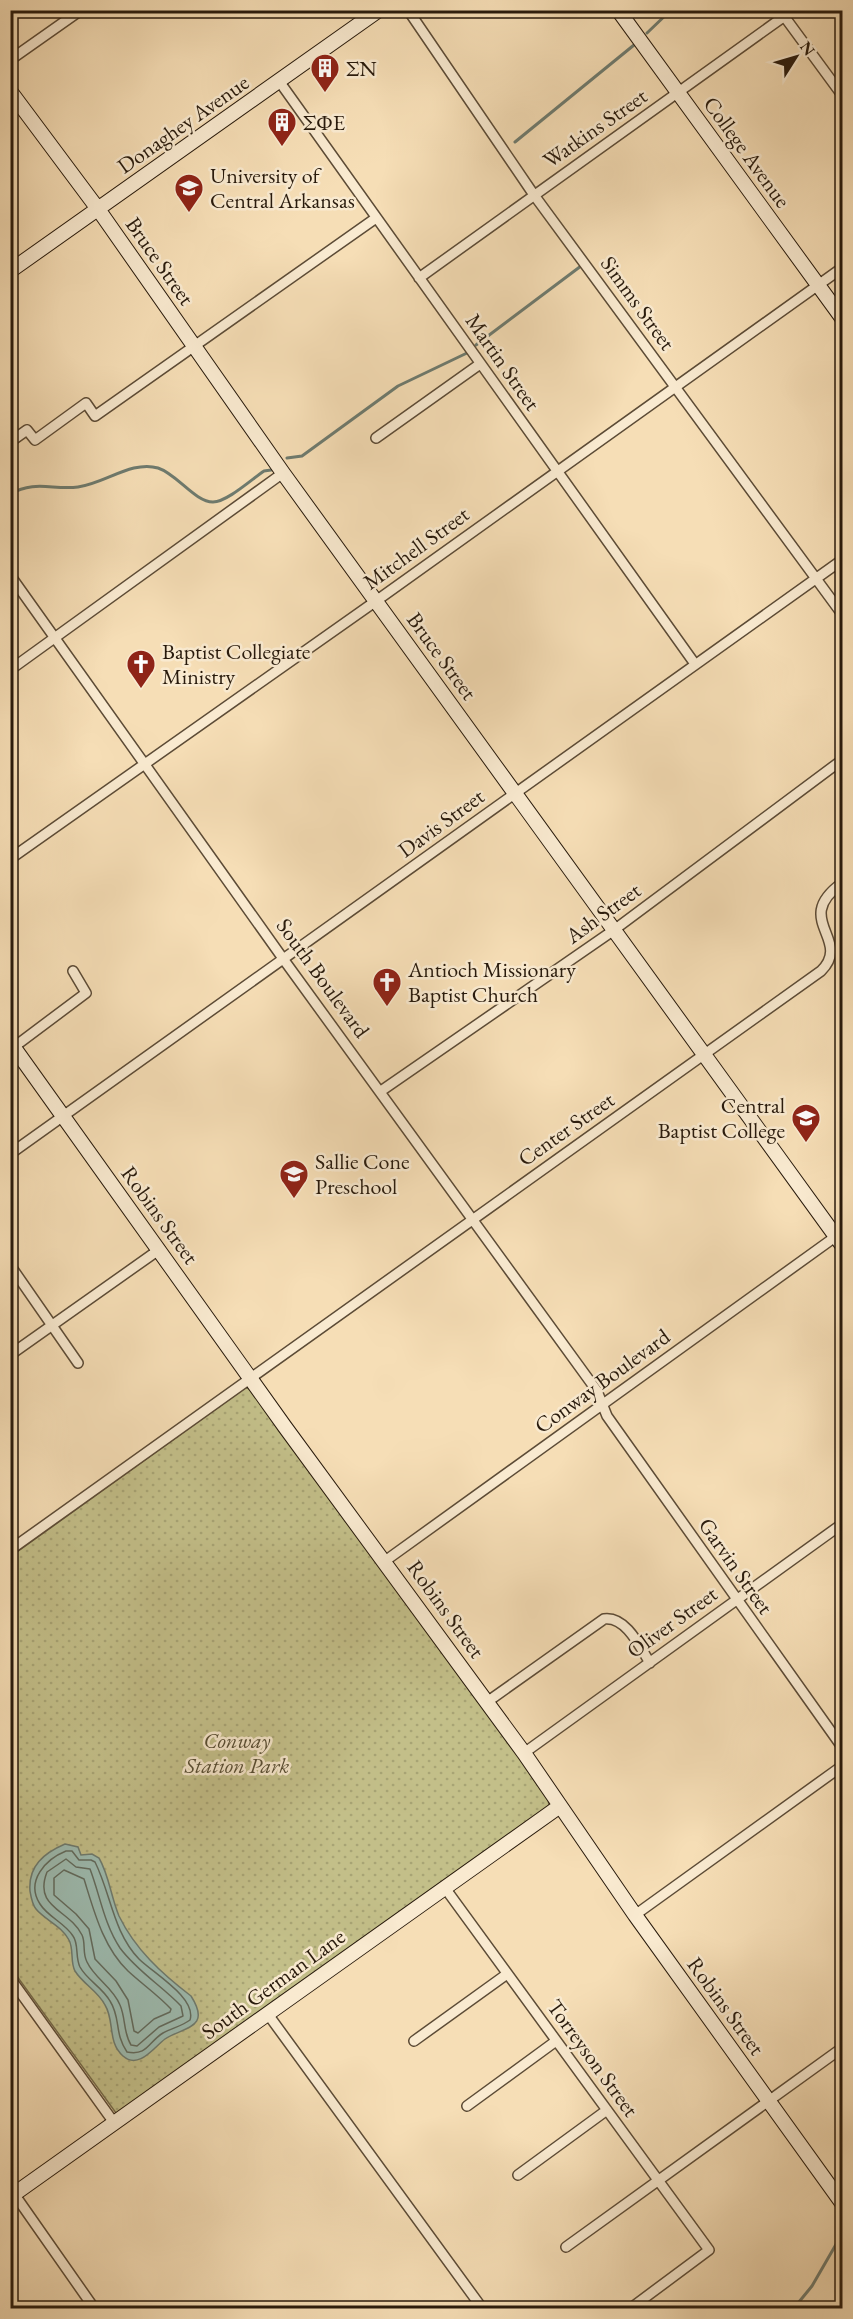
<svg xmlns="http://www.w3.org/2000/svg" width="853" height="2319" font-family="'EB Garamond',serif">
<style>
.park{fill:url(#park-dots);stroke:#766c4a;stroke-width:1.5}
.water{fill:#9dbcb1;stroke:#6e7b6f;stroke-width:1.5}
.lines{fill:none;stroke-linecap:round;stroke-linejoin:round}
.shore{stroke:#626b5e;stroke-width:1.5}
.stream{stroke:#6e7b6f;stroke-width:3}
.street-casing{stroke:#5c4b36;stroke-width:12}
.secondary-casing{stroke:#281a0c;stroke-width:16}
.street{stroke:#f9ead0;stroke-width:9}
.secondary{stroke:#f9ead0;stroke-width:14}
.labels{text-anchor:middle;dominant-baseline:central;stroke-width:5;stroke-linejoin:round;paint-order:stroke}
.poi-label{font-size:22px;fill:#281a0c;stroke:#f9ead0;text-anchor:start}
.street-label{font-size:22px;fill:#281a0c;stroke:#f9ead0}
.park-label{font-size:22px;font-style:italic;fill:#564c32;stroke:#f9ead0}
</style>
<defs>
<pattern id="park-dots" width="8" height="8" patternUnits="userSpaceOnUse" patternTransform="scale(1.5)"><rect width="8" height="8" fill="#c3bf89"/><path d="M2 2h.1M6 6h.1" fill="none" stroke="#a8a475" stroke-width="1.8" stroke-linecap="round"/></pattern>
</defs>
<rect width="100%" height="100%" fill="#f6deb6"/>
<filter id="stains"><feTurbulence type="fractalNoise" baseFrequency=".00333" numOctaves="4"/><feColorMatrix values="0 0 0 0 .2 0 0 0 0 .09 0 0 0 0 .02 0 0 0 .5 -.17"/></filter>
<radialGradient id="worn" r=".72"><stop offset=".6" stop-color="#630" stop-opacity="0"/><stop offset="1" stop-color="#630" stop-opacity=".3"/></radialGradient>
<path class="park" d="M245,1388h6l5,4 292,405 1,10 -430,306h-3l-105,-145 -1,-411z"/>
<path class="water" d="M65,1844l13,3 3,8 11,-1 7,4c10,17 12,39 20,58 16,33 42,57 72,80 21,33 -8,31 -26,43 -11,8 -26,31 -42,17 -16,-14 -8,-35 -18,-51 -7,-14 -22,-21 -30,-34 -5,-9 -1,-22 -6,-31 -7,-14 -24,-20 -33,-31 -4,-5 -5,-12 -6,-18 -2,-25 14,-38 35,-47z"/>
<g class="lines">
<path class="shore" d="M66,1851h6l7,9h12l4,2c16,32 18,70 44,97 14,14 58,39 51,61 -8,6 -18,8 -27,13 -15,9 -15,23 -36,19 -13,-19 -6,-34 -17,-51 -8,-14 -23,-21 -30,-34 -5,-10 -1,-23 -7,-31 -8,-13 -25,-19 -33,-32 -15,-23 6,-45 26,-53z
M66,1859l10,8 14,2c10,26 14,55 30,79 17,23 42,38 61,58l2,10 -24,11 -22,19 -6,-1c-8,-13 -5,-26 -11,-40 -7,-18 -25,-26 -33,-43 -5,-9 -1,-19 -5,-27 -13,-26 -49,-27 -35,-63z
M64,1870l20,9c10,32 19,68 44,92 14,13 30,24 43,38l-1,3 -16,7 -16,14 -4,-2 -6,-31 -12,-19 -21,-22 -6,-30 -13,-15 -22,-19v-17z"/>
<path class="stream" d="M647,33l24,-23
M515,142l119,-97
M476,345l105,-79
M287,458l15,-2 96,-70 69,-33
M10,494c25,-14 42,-4 68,-7 26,-3 54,-27 80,-19 19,6 37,34 55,34 14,0 39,-23 51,-31l7,-1
M794,2308l18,-22 30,-52"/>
<g class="street-casing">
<path id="street" d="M408,10l126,185 308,419
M784,16l58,79
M10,60l71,-50
M279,81l416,583
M419,278l374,-268
M376,438l104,-74
M10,442l17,-12 8,10 51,-37 9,13 281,-198
M10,575l274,385 313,431 10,25 235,331
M10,670l273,-197
M10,859l366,-258 466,-333
M14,1047l72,-54 -13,-22
M381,1091l233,-161 228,-170
M10,1154l832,-594
M10,1265l68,98
M10,1355l150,-106
M10,1550l811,-579c32,-32 -30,-51 21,-88
M385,1561l457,-329
M487,1702l117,-83c22,-3 36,28 46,44
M524,1753l318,-229
M445,1888l264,362 -78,58
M635,1915l207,-149
M10,1978l105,146
M267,2013l215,295
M414,2041l93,-67
M467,2106l89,-65
M518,2175l89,-65
M10,2188l84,120
M566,2247l276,-199"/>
</g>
<g class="secondary-casing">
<path id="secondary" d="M618,10l224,308
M10,91l88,118 185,264 559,772
M10,271l369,-261
M10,1042l275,385 239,326 111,162 207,288
M10,2197l550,-391"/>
</g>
<use href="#street" class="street"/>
<use href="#secondary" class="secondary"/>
</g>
<defs>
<g id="building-pin" transform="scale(1.5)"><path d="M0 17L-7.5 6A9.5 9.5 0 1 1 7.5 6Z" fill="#8f2418" stroke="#f9ead0"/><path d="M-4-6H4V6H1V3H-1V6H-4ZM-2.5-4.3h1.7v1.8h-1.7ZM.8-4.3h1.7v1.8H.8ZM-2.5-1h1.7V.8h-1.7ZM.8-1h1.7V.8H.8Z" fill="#fff"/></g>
<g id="university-pin" transform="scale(1.5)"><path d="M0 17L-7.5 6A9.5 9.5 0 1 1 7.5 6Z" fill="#8f2418" stroke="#f9ead0"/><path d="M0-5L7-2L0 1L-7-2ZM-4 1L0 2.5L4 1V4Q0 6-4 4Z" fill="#fff"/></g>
<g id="church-pin" transform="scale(1.5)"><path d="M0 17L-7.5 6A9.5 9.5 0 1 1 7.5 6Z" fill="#8f2418" stroke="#f9ead0"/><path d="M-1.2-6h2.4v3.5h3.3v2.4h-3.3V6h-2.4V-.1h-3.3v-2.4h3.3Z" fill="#fff"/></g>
<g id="school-pin" transform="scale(1.5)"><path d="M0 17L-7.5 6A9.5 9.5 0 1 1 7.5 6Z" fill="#8f2418" stroke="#f9ead0"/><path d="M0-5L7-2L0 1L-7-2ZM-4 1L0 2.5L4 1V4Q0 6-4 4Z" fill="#fff"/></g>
</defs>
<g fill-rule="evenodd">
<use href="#building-pin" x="325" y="68"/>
<use href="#building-pin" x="282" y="122"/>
<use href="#university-pin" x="189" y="188"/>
<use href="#church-pin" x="141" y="664"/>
<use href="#church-pin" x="387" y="982"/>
<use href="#university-pin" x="806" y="1118"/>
<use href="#school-pin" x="294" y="1174"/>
</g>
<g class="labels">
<g class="poi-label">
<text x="346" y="68">ΣΝ</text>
<text x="303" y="122">ΣΦΕ</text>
<text x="210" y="175">University of<tspan x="210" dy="25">Central Arkansas</tspan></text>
<text x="162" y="651">Baptist Collegiate<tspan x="162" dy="25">Ministry</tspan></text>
<text x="408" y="969">Antioch Missionary<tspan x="408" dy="25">Baptist Church</tspan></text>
<text x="785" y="1105" text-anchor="end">Central<tspan x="785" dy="25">Baptist College</tspan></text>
<text x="315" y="1161">Sallie Cone<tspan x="315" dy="25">Preschool</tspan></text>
</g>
<g class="street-label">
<text transform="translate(183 124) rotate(-35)">Donaghey Avenue</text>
<text transform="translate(595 128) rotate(-35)">Watkins Street</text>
<text transform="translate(747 152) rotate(54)">College Avenue</text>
<text transform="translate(160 261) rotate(55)">Bruce Street</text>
<text transform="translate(638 303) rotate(54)">Simms Street</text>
<text transform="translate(503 362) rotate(55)">Martin Street</text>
<text transform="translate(416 548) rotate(-36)">Mitchell Street</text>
<text transform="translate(442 656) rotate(54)">Bruce Street</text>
<text transform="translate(441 823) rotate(-36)">Davis Street</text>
<text transform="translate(603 913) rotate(-36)">Ash Street</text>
<text transform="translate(323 978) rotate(54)">South Boulevard</text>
<text transform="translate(566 1129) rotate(-35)">Center Street</text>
<text transform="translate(160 1215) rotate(54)">Robins Street</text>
<text transform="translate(602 1381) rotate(-36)">Conway Boulevard</text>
<text transform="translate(736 1566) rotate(55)">Garvin Street</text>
<text transform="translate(446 1609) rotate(54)">Robins Street</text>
<text transform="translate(672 1622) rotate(-36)">Oliver Street</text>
<text transform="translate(273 1984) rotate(-36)">South German Lane</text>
<text transform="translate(726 2006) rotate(54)">Robins Street</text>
<text transform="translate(593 2058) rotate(54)">Torreyson Street</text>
</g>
<g class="park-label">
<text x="237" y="1740">Conway<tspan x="237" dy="25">Station Park</tspan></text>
</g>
</g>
<rect width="853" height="2319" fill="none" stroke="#f6deb6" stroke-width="36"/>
<rect x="12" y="12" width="829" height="2295" fill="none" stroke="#281a0c" stroke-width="3"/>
<rect x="18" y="18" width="817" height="2283" fill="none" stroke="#281a0c" stroke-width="1.5"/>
<g transform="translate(796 57) rotate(53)" stroke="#f9ead0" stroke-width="4.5" paint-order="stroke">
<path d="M0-4.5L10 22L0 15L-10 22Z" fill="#281a0c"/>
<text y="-9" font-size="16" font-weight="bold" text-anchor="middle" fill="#281a0c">N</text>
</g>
<rect width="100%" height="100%" filter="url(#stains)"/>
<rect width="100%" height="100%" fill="url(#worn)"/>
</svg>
